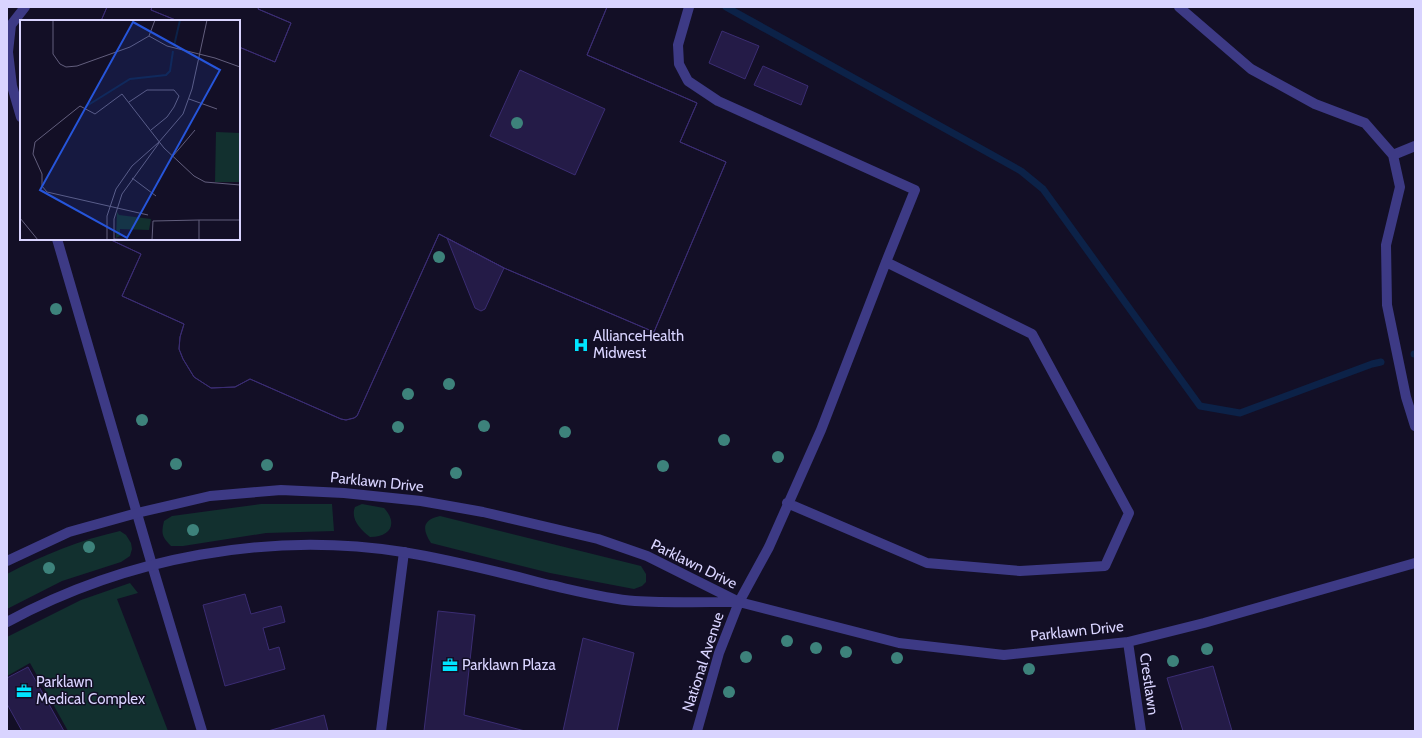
<svg xmlns="http://www.w3.org/2000/svg" width="1422" height="738" font-family="Cabin,sans-serif">
<style>
.green{fill:#12302f}
.lines{fill:none;stroke-linecap:round;stroke-linejoin:round}
.stream{stroke:#0c2248;stroke-width:7}
.building{fill:#241b47;stroke:#3b2d73;fill-rule:evenodd}
.service{stroke:#3d3a85;stroke-width:10}
.minor{stroke:#3d3a85;stroke-width:10}
.tree{fill:#3d827b}
.labels{text-anchor:middle;dominant-baseline:central;stroke-width:3;stroke-linejoin:round;paint-order:stroke}
.poi-label{font-size:15px;fill:#d9d4ff;stroke:#130f26;text-anchor:start}
.street-label{font-size:15px;fill:#d9d4ff;stroke:#130f26}
.inset-river{fill:none;stroke:#0c2248;stroke-width:2}
.inset-road{fill:none;stroke:#625e7d;stroke-width:1}
.view{fill:#2655da;fill-opacity:0.15;stroke:#2655da;stroke-width:2}
.inset-edge{fill:none;stroke:#d9d4ff;stroke-width:2}
</style>
<rect width="100%" height="100%" fill="#130f26"/>
<path class="green" d="M261,504h71l2,27 -68,2 -83,13h-12c-9,-9 -10,-12 -7,-25l8,-5z
M362,504l22,4c14,15 7,29 -14,29 -9,-7 -20,-18 -15,-30z
M440,516l201,50 5,8v8l-4,4 -8,3 -84,-16 -119,-30c-9,-14 -9,-23 9,-27z
M120,531l6,4 5,8 1,6 -2,7 -9,6 -59,19 -55,28v-35c36,-19 73,-34 113,-43z
M130,583l8,10 -21,6 51,132h-100l-38,-68 -23,13v-39l74,-37z"/>
<g class="lines">
<path class="stream" d="M726,7l295,164 22,18 157,217 40,7 132,-49 9,-2
M1414,354h1"/>
</g>
<path class="building" d="M107,7h45l-1,3 27,11h-77z
M107,7h45l-1,3 27,11h-77z
M259,7h348l-20,48 110,48 -17,39 46,20 -72,170 -150,-64 -65,-34 -82,182 -3,2 -8,2 -5,-1 -91,-40 -15,8 -24,1 -17,-11 -11,-18 -4,-10 1,-12 4,-13 -62,-28 19,-42 -32,-15h130v-192l36,15 16,-39 -33,-14zM520,70l85,39 -30,66 -85,-39z
M259,7h348l-20,48 110,48 -17,39 46,20 -72,170 -150,-64 -65,-34 -82,182 -3,2 -8,2 -5,-1 -91,-40 -15,8 -24,1 -17,-11 -11,-18 -4,-10 1,-12 4,-13 -62,-28 19,-42 -32,-15h130v-192l36,15 16,-39 -33,-14z
M722,31l37,15 -14,33 -36,-16z
M763,66l45,20 -7,19 -47,-20z
M447,238l57,30 -19,41 -4,2 -6,-3z
M245,594l6,20 30,-8 4,16 -22,6 6,22 10,-3 6,22 -60,17 -22,-81z
M438,611l37,4 -11,100 61,16h-101z
M583,638l51,15 -17,78h-54z
M1213,666l19,65h-49l-16,-53z
M28,667l36,64h-42l-15,-27v-26z
M324,715l4,16h-60z"/>
<g class="lines">
<path class="service" d="M689,7l-11,38 1,19 9,17 30,20 197,89 -29,72 -65,168 -52,117 -30,55
M21,117l-9,-31 -4,-34 3,-27 14,-18
M57,239l95,326 50,166
M787,503l140,60 93,8 85,-5 24,-53 -97,-179 -146,-72
M381,731l23,-179"/>
<path class="minor" d="M1179,7l72,62 64,35 50,19 28,32 7,32 -14,58 1,60 19,92 9,29
M1393,155l22,-9
M7,561l62,-29 68,-19 73,-17 71,-6 63,3 77,8 62,11 115,27 49,17 92,46 160,41 105,12 124,-13 76,-19 211,-60
M7,622c120,-65 262,-91 396,-70 50,8 99,21 147,33 27,6 58,14 85,16 34,2 68,1 102,1
M1128,642l13,89
M697,731l22,-78 20,-51"/>
</g>
<g class="tree">
<circle cx="517" cy="123" r="6"/>
<circle cx="439" cy="257" r="6"/>
<circle cx="56" cy="309" r="6"/>
<circle cx="449" cy="384" r="6"/>
<circle cx="408" cy="394" r="6"/>
<circle cx="142" cy="420" r="6"/>
<circle cx="484" cy="426" r="6"/>
<circle cx="398" cy="427" r="6"/>
<circle cx="565" cy="432" r="6"/>
<circle cx="724" cy="440" r="6"/>
<circle cx="778" cy="457" r="6"/>
<circle cx="176" cy="464" r="6"/>
<circle cx="267" cy="465" r="6"/>
<circle cx="663" cy="466" r="6"/>
<circle cx="456" cy="473" r="6"/>
<circle cx="193" cy="530" r="6"/>
<circle cx="89" cy="547" r="6"/>
<circle cx="49" cy="568" r="6"/>
<circle cx="787" cy="641" r="6"/>
<circle cx="816" cy="648" r="6"/>
<circle cx="1207" cy="649" r="6"/>
<circle cx="846" cy="652" r="6"/>
<circle cx="746" cy="657" r="6"/>
<circle cx="897" cy="658" r="6"/>
<circle cx="1173" cy="661" r="6"/>
<circle cx="1029" cy="669" r="6"/>
<circle cx="729" cy="692" r="6"/>
</g>
<defs>
<g id="hospital-bare" transform="scale(1.2)"><path d="M-5-5h3v3.5h4V-5h3V5h-3V1.5h-4V5h-3Z" fill="#00e5ff" stroke="#130f26" stroke-width="2.5" paint-order="stroke"/></g>
<g id="office-bare" transform="scale(1.2)"><path d="M-6-3h4V-5.5h4V-3h4V5H-6ZM-1-4.5V-3h2v-1.5ZM-6 0V1H6V0Z" fill="#00e5ff" stroke="#130f26" stroke-width="2.5" paint-order="stroke"/></g>
</defs>
<g fill-rule="evenodd">
<use href="#hospital-bare" x="581" y="345"/>
<use href="#office-bare" x="450" y="665"/>
<use href="#office-bare" x="24" y="691"/>
</g>
<g class="labels">
<g class="poi-label">
<text x="593" y="336">AllianceHealth<tspan x="593" dy="17">Midwest</tspan></text>
<text x="462" y="665">Parklawn Plaza</text>
<text x="36" y="682">Parklawn<tspan x="36" dy="17">Medical Complex</tspan></text>
</g>
<g class="street-label">
<text transform="translate(377 482) rotate(6)">Parklawn Drive</text>
<text transform="translate(694 564) rotate(26)">Parklawn Drive</text>
<text transform="translate(1077 631) rotate(-6)">Parklawn Drive</text>
<text transform="translate(703 662) rotate(-72)">National Avenue</text>
<text transform="translate(1149 684) rotate(82)">Crestlawn</text>
</g>
</g>
<g transform="translate(20 20)">
<rect width="220" height="220" fill="#130f26"/>
<path d="M196,112l24,1v49h-25zM97,192l2,3 32,4 -2,11 -29,-1v7l-4,2z" fill="#12302f"/>
<path class="inset-river" d="M154,26l6,-26M65,87l45,-28 36,-4 4,-4 3,-20"/>
<path class="inset-road" d="M33,0v34l7,10 6,3 11,-1 53,-19 19,-11 18,10 48,12 25,9M129,16l6,-16M169,79l28,10M109,82l18,-12h27l5,6 -5,11 -7,10 -16,13M153,136l22,-26M112,158l24,18M128,195l-101,-23 -5,-6v-12l-9,-20 2,-12 45,-36 15,8 27,-20 42,54 30,28 11,6 35,3M0,198l18,22M94,219l30,1M87,220v-24l9,-27 16,-23 27,-24 24,-28 9,-25 15,-69M94,220v-21l8,-25 37,-51M132,220l1,-19 46,-1M179,220v-20h41"/>
<path class="view" d="M113,2l87,48 -93,168 -87,-48z"/>
<rect width="220" height="220" class="inset-edge"/>
</g>
<rect width="1422" height="738" fill="none" stroke="#d9d4ff" stroke-width="16"/>
</svg>
